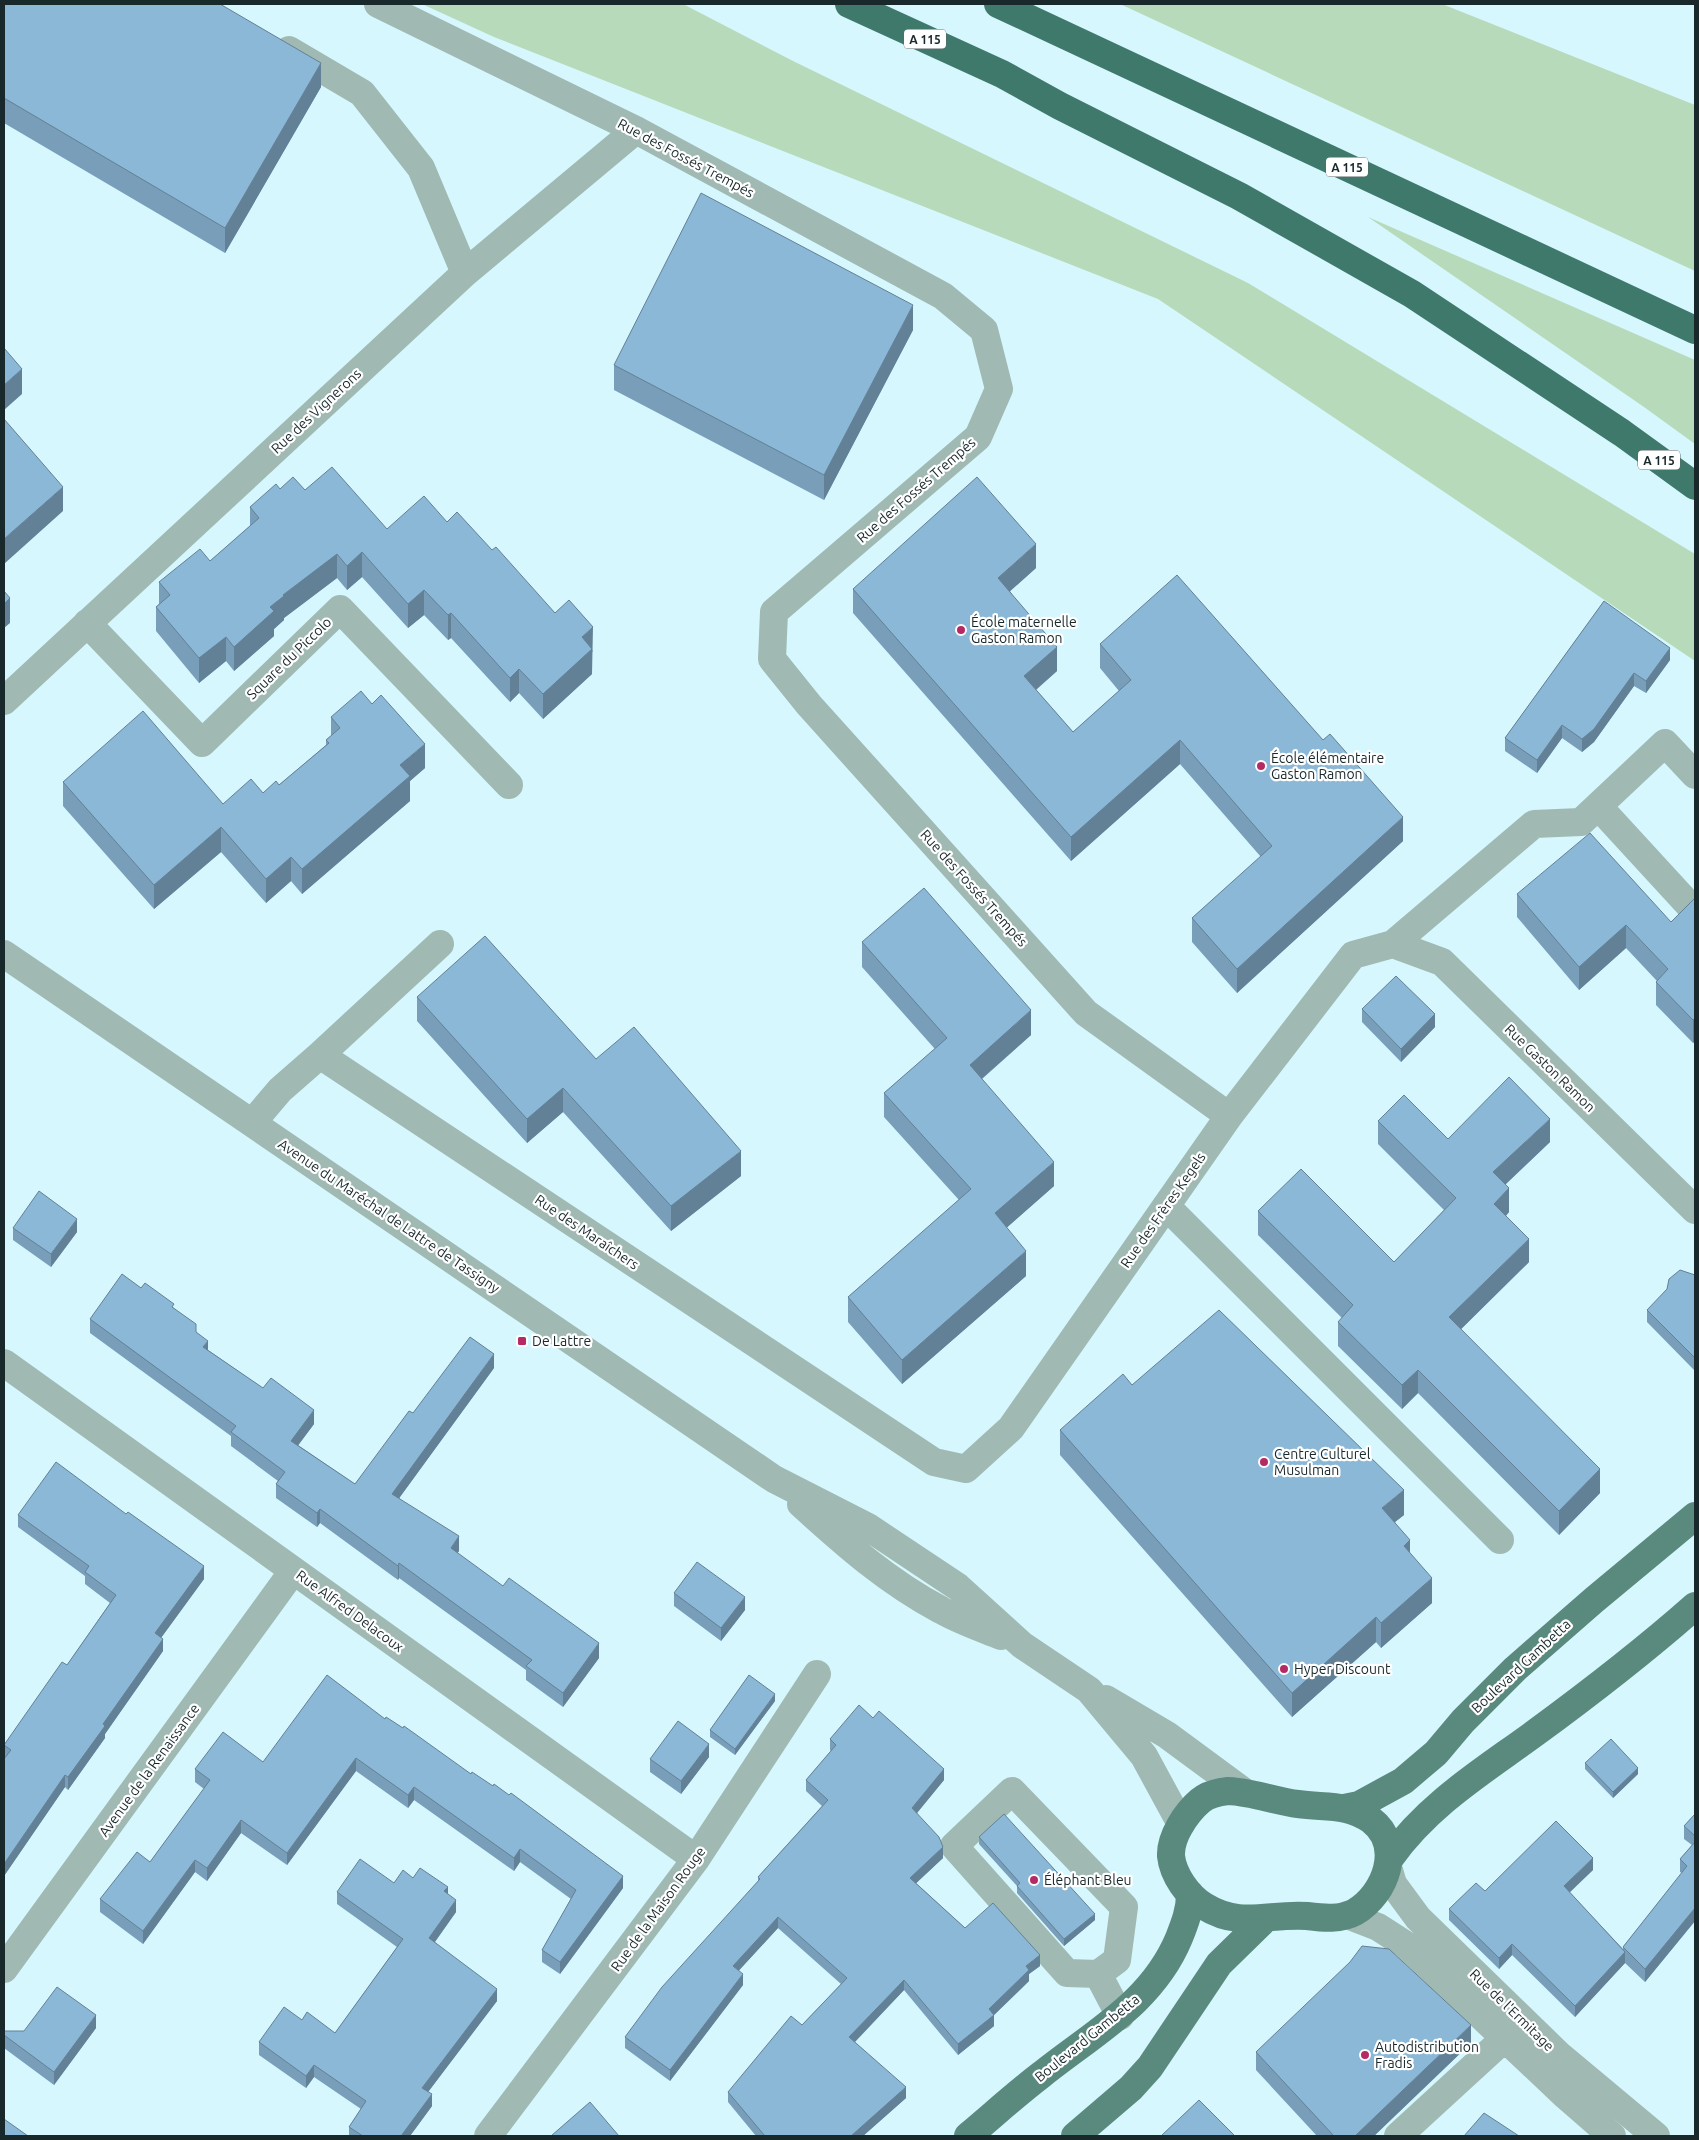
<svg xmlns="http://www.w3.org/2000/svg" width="1699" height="2140" font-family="Ubuntu,sans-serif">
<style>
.green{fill:#b7dbba}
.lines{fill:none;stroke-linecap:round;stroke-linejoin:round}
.minor{stroke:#a0b9b2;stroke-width:28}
.major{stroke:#5a8a7e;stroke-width:28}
.highway{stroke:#3f796c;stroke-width:28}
.wall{fill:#789eb9}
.shaded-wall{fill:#628196}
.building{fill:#8cb8d7;stroke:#628196}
.poi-dot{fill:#b52a64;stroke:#fff;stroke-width:2}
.labels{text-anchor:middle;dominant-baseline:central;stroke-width:4.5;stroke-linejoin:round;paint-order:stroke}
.shield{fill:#fff;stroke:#5d686b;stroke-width:1}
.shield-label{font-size:12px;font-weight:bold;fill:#18282b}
.street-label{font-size:14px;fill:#18282b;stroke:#fff}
.poi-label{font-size:14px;fill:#18282b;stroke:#fff;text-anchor:start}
</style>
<rect width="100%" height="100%" fill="#d5f7fd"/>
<path class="green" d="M422,4h261l110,57 455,222 447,271v107l-537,-362 -664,-262z
M1120,4h322l253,101v166z
M1368,217l327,143v84l-51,-37z"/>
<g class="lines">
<path class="minor" d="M378,4l258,126 307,166 41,34 15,59 -21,48 -204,175 -2,47 37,46 277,308 143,103
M289,50l73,43 59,75 44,105
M87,623l115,120 138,-134 169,176
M4,701l461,-428 171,-143
M1598,806l91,99
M1393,944l49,18 253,248
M4,954l770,525 94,48 90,60 64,58 67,45 55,66 37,68
M320,1055l120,-111
M252,1123l28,-33 40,-35 614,407 32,7 45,-41 218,-312 124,-161 40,-11 141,-120 47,-2 84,-79 30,32
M1166,1206l334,334
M4,1363l692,496
M801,1504c44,40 87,78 140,106 19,11 40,18 60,26
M1106,1699l61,36 76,56
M1012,1791l112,116 -7,53 -19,14 -31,-1 -113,-127z
M1388,1867l5,17 25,34 141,137 97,81
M1347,1915l31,12 28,18 160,151 46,40
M4,1969l289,-398
M1098,1974l22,42
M488,2136l208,-277 121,-185
M1398,2136l107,-98"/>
<path class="major" d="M1228,1791c24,1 47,10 70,13 27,4 48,-1 73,16 33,25 15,74 -16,92 -14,8 -32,6 -48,4 -38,-3 -66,13 -103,-10 -16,-10 -31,-31 -33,-50 -1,-19 15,-43 29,-55 8,-7 18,-9 28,-10z
M1344,1808l15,-3 44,-24 33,-28 27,-32 52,-52 79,-69 101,-84
M1390,1858c38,-53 90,-85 141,-122 56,-41 112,-84 164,-130
M968,2136c24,-20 48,-42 73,-61 52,-42 111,-72 138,-137 6,-15 11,-28 11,-44
M1075,2136l56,-48 19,-21 69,-103 46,-45"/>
<path class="highway" d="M849,4l153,70 58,32 179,90 173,98 210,139 73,53
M998,4l697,326"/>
</g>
<path class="wall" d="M4,4l317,83 -96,166 -221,-130z
M913,330l-89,170 -210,-110v-25z
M280,489l25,1 82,39 60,-7 45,28 101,101 -1,1v22l-49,45 -24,-26 -9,9 -59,-64 -3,2 -24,-25 -16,13 -46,-51 -15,13 -10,-12 -53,40v2l-10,9v7l-40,35 -8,-10 -27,22 -43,-52v-24l3,-3v-22l51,-21 40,-35v-19z
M1036,568l-26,23 47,80 -21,19 37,42 46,-41 -19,-23v-24l303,197 -166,152 -45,-51v-24l69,-61 -81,-93 -109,97 -218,-248v-24z
M1604,601l66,59 -24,33 -12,-7 -40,56 -12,10 -20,-14 -25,35 -32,-22v-13z
M331,717l94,51 -15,13v20l-108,93 -11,-13 -25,22 -45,-51 -67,57 -91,-103v-24l160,22 40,-11 16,-8 47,-40v-5l5,-4z
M1517,894l154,28 24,-24v143l-2,2 -37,-38v-23l1,-1 -31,-33 -47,42 -62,-73z
M862,942l169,93 -49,44 72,107 -48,42 20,48 -124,108 -54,-62v-25l111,-97 -75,-83v-24l51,-44 -73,-82z
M417,997l179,62 145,117 -70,55 -108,-119 -36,31 -110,-122z
M1362,1009l73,18 -34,35 -39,-40z
M1378,1121l70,18 102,3 -45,43 4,27 -3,4 23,46 -68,67 139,164 -41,42 -141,-142 -16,16 -64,-63v-24l4,-4 -84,-83v-24l136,51 50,-52 -66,-66z
M13,1228l64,4 -26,35 -38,-27z
M1695,1275v96l-48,-49v-12z
M141,1288l33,20 22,24 12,18 106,74 -16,21 57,39 58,-71 81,-45 -95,130 60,53 -2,2 142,105 -36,49 -37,-27v-10l-127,-92 -1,2 -78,-57 -3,4 -41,-29v-14l2,-3 -47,-35v-10l-141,-103v-14z
M1132,1385l272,130 -9,7 15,31 22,50 -51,45 -5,-6 -84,75 -232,-262v-25z
M18,1515l186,64 -43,59 2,13 -58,83v4l-37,52 -3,-3 -61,89v-131l63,-80 43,-62 -25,-19v-8l-67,-49z
M674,1593l71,17 -24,31 -47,-35z
M775,1701l-40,54 -25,-18v-7z
M873,1718l71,62 -27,33 26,45 -27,25 49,45 75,38 -11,8v7l-35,34v11l-36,29 -54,-65 -49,52 51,56 -43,38h-107l-28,-34v-10l74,-67 39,-41 -63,-56 -39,42 4,15 -73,96 -45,-33v-11l133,-155v-5l64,-71 -16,-15v-11l25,-29 -1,-1v-11z
M385,1719l238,169 -63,86 -18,-12v-12l29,-51 -51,-37 -6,9 -100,-71 -6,8 -52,-37 -69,94 -46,-32 -34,48 -12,-9 -52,72 -43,-32v-13l50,-37 54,-73 -9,-7v-13l68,-7z
M709,1757l-28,37 -31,-22v-13z
M1585,1763l53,11 -25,24 -28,-29z
M1695,1814v107l-50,61 -20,-19 -50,54 -63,-62 -13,14 -50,-49v-11l36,-18 108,-21 -24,22 54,57v-2l59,-74 -2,-1v-13l12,-14 -8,-6v-13z
M979,1837l116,83 -31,26 -47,-53v-7l-38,-42z
M413,1878l35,16 8,18 -21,30 62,59 -69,91 4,14 -22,30h-61v-9l12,-18 -47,-32 -8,11 -47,-33v-13l43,-22 33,13 62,-86 -60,-43v-12l57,-9z
M96,2028l-42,57 -50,-37v-17h20z
M1471,2043l-97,93h-57l-61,-66v-18z"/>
<path class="shaded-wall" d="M321,63v24l-96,166v-25z
M913,305v25l-89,170v-25z
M22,369v25l-18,16v-25z
M63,487v24l-59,53v-25z
M1036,544v24l-38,34v-24z
M362,552v25l-15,13v-24z
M337,554v24l-53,40v2l-10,9v7l-40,35v-24l36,-40 13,-12z
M424,590v25l-16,13v-24z
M10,598v25l-6,5v-24z
M451,613v25l-3,2v-25z
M593,627l-1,47 -49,45v-25l39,-57z
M226,637v24l-27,22v-25z
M1057,647v24l-33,29v-24z
M1670,648v12l-24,33v-12z
M519,669v24l-9,9v-24z
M1634,673v13l-40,56 -12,10v-13z
M1562,725v13l-25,35v-13z
M1180,740v24l-109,97v-24z
M425,744v24l-15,13v20l-108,93v-25l98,-104z
M1403,817v24l-166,152v-24z
M221,827v25l-67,57v-24z
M291,857v24l-25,22v-24z
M1626,925v23l-47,42v-23z
M1031,1010v25l-61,54v-24z
M1435,1014v13l-34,35v-13z
M1695,1018v23l-2,2v-23z
M563,1088v24l-36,31v-24z
M1550,1119v23l-57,54v-24z
M741,1151v25l-70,55v-25z
M1054,1162v24l-59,52v-25z
M1509,1188v24l-15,16v-24z
M77,1219v13l-26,35v-13z
M1529,1239v23l-80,79v-24z
M1026,1251v25l-124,108v-24z
M208,1341v14l-5,-8z
M494,1354v14l-102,140v-14z
M1418,1370v23l-16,16v-24z
M314,1410v14l-23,31v-14z
M1600,1469v24l-41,42v-24z
M1404,1490v25l-22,17v-24z
M5,1500v12l-1,1v-12z
M320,1509v14l-3,4v-14z
M459,1536v15l-8,11v-14z
M1410,1540v25l-6,-19z
M399,1563v15l-1,2v-14z
M204,1566v13l-49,67v-13z
M1432,1578v25l-51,45v-25z
M745,1597v13l-24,31v-13z
M1376,1617v25l-84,75v-24z
M163,1639v12l-58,83v4l-37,52v-13l35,-53z
M599,1643v15l-36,49v-14z
M775,1694v7l-40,54v-6z
M709,1744v13l-28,37v-13z
M356,1758v13l-69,94v-12z
M1638,1768v6l-25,24v-6z
M944,1769v11l-32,39v-11z
M65,1775v12l-61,89v-12z
M414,1787v13l-6,8v-13z
M241,1820v13l-34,48v-13z
M943,1847v11l-33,31v-11z
M520,1849v13l-6,9v-13z
M1593,1858v12l-29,28v-12z
M195,1860v12l-52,72v-13z
M623,1876v12l-63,86v-12z
M448,1887v12l-4,-8z
M456,1900v12l-27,38v-12z
M1695,1908v13l-50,61v-13z
M1095,1914v6l-31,26v-7z
M778,1917v11l-45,49v-11z
M1512,1944v11l-13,14v-11z
M1625,1952v11l-50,54v-11z
M1040,1955v11l-11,8v7l-35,34v11l-36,29v-11l68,-78z
M743,1974v11l-73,96v-11z
M904,1980v10l-55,58v-11z
M497,1989v12l-75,99v-12z
M96,2015v13l-42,57v-13z
M1471,2025v18l-97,93h-19z
M314,2065v12l-8,11v-12z
M906,2087v11l-43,38h-12z
M432,2094v12l-22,30h-9z"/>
<path class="building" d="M4,4h216l101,59 -96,165 -221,-130z
M701,193l212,112 -89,170 -210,-110z
M4,348l18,21 -18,16z
M4,419l59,68 -59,52z
M332,467l55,62 37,-33 23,26 10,-10 35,38 4,-3 59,66 14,-13 24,27 -11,10 10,12 -49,45 -24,-25 -9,9 -59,-65 -3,2 -24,-25 -16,14 -46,-52 -15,14 -10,-12 -54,41 1,1 -14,11 4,4 -40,36 -8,-10 -27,21 -43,-51 14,-12 -11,-13 41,-33 10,12 49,-43 -9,-11 26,-23 4,5 13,-12 12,13z
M977,477l59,67 -38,34 59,69 -33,29 49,56 58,-52 -31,-36 77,-69 146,165 7,-6 73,83 -166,152 -45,-51 80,-72 -92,-106 -109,97 -218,-248z
M4,591l6,7 -6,6z
M1604,601l66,47 -24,33 -12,-8 -40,56 -12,10 -20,-14 -25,35 -32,-22z
M361,691l11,13 9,-9 44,49 -25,21 10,11 -108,93 -11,-12 -25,22 -45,-52 -67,58 -91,-103 80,-71 80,93 28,-25 12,14 13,-12 3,4 50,-42 -3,-3 14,-12 -9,-11z
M1590,833l81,89 24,-24v120l-2,2 -37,-38 12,-13 -42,-44 -47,42 -62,-73z
M924,888l107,122 -61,55 84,97 -59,51 31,38 -124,109 -54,-63 123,-108 -87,-96 63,-55 -85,-96z
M485,936l111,123 38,-32 107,124 -70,55 -108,-118 -36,31 -110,-122z
M1396,976l39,38 -34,35 -39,-40z
M1509,1077l41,42 -57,53 16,16 -15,16 35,35 -80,78 151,152 -41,42 -141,-141 -16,15 -64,-63 15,-17 -95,-94 43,-42 93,93 62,-64 -78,-77 26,-26 44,44z
M39,1191l38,28 -26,35 -38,-26z
M1680,1270l15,5v83l-48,-48 20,-21 2,-10z
M122,1274l19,14 4,-5 29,21 -2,3 24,17v8l12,9 -5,6 60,41 8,-10 43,32 -23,31 64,43 54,-73 4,2 57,-76 24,17 -102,140 67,42 -8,12 52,38 6,-8 90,65 -36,50 -37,-27 6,-6 -133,-97 -1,3 -78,-57 -3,4 -41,-29 9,-12 -54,-40 5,-6 -146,-107z
M1219,1310l185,180 -22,18 28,32 -6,6 28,32 -51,45 -5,-6 -84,76 -232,-263 63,-56 9,11z
M56,1462l70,52 2,-2 76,54 -49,67 8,6 -60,85 2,2 -37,51 -3,-2 -61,89v-105l7,-9 -7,-5 58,-83 5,3 49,-70 -31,-23 4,-6 -71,-51z
M697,1562l48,35 -24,31 -47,-35z
M327,1675l58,44 1,-2 17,11 1,-2 67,48 1,-2 21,14 1,-2 15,11 2,-2 112,83 -63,86 -18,-12 34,-60 -56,-41 -6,9 -100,-71 -6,8 -52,-37 -69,95 -46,-33 -34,48 -12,-8 -52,71 -43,-32 37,-47 13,10 60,-82 -15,-11 28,-37 40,30z
M749,1675l26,19 -40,55 -25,-19z
M859,1705l14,13 6,-7 65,58 -32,39 27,29 4,10 -33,31 55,50 28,-25 47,52 -14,11 3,4 -40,39 5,6 -36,29 -54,-64 -55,57 57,50 -55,49h-86l-37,-44 63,-76 11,9 45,-47 -69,-61 -45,49 10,8 -73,96 -45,-33 37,-50 98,-108 -2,-2 70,-77 -22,-20 30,-35 -6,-6z
M678,1721l31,23 -28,37 -31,-22z
M1611,1739l27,29 -25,24 -28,-29z
M1004,1814l91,100 -31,25 -47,-53 3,-3 -41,-46z
M1695,1814v22l-11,-10z
M1556,1821l37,37 -29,28 61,66 -50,54 -63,-62 -13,14 -50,-49 27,-26 9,8z
M1695,1842v66l-50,61 -22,-22 64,-81 -7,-7z
M360,1859l34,24 9,-13 10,8 7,-10 28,19 -4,4 12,9 -27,38 68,51 -75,99 10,6 -31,42h-38l-14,-9 17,-26 -52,-36 -8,11 -47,-34 25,-35 18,13 5,-8 28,21 68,-94 -66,-47z
M1362,1946l27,3 82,76 -116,111h-21l-78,-84 94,-90z
M57,1987l39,28 -42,57 -50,-37v-4h20z
M1199,2100l36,36h-74z
M590,2102l29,34h-68z
M1484,2113l35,23h-55z
M4,2119l24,17h-24z"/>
<g class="poi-dot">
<circle cx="961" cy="630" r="5"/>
<circle cx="1261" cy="766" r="5"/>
<rect x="517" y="1336" width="10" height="10" rx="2.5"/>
<circle cx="1264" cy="1462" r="5"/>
<circle cx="1284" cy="1669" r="5"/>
<circle cx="1034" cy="1880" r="5"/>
<circle cx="1365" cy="2055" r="5"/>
</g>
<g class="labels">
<g class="shield">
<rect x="904" y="29.5" width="42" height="19" rx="4"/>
<rect x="1326" y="157.5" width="42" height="19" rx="4"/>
<rect x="1638" y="450.5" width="42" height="19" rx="4"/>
</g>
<g class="shield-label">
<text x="925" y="39">A 115</text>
<text x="1347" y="167">A 115</text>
<text x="1659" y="460">A 115</text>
</g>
<g class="street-label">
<text transform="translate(686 158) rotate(28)">Rue des Fossés Trempés</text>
<text transform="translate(316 411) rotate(-43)">Rue des Vignerons</text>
<text transform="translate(916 490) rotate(-41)">Rue des Fossés Trempés</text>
<text transform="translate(289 658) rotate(-44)">Square du Piccolo</text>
<text transform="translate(974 888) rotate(48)">Rue des Fossés Trempés</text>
<text transform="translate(1550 1068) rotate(44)">Rue Gaston Ramon</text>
<text transform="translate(1163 1210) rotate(-55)">Rue des Frères Kegels</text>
<text transform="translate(389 1216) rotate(34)">Avenue du Maréchal de Lattre de Tassigny</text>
<text transform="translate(587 1232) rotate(34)">Rue des Maraîchers</text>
<text transform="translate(350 1611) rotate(36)">Rue Alfred Delacoux</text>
<text transform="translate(1521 1666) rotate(-43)">Boulevard Gambetta</text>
<text transform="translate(149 1770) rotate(-54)">Avenue de la Renaissance</text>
<text transform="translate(658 1909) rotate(-54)">Rue de la Maison Rouge</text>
<text transform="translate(1512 2010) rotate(44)">Rue de l'Ermitage</text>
<text transform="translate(1087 2038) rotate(-39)">Boulevard Gambetta</text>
</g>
<g class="poi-label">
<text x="971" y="622">École maternelle<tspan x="971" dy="16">Gaston Ramon</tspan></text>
<text x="1271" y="758">École élémentaire<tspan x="1271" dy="16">Gaston Ramon</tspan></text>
<text x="532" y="1341">De Lattre</text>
<text x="1274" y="1454">Centre Culturel<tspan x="1274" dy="16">Musulman</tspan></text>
<text x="1294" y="1669">Hyper Discount</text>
<text x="1044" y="1880">Éléphant Bleu</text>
<text x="1375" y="2047">Autodistribution<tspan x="1375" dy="16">Fradis</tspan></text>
</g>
</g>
<rect width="1699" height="2140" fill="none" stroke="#18282b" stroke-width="10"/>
</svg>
